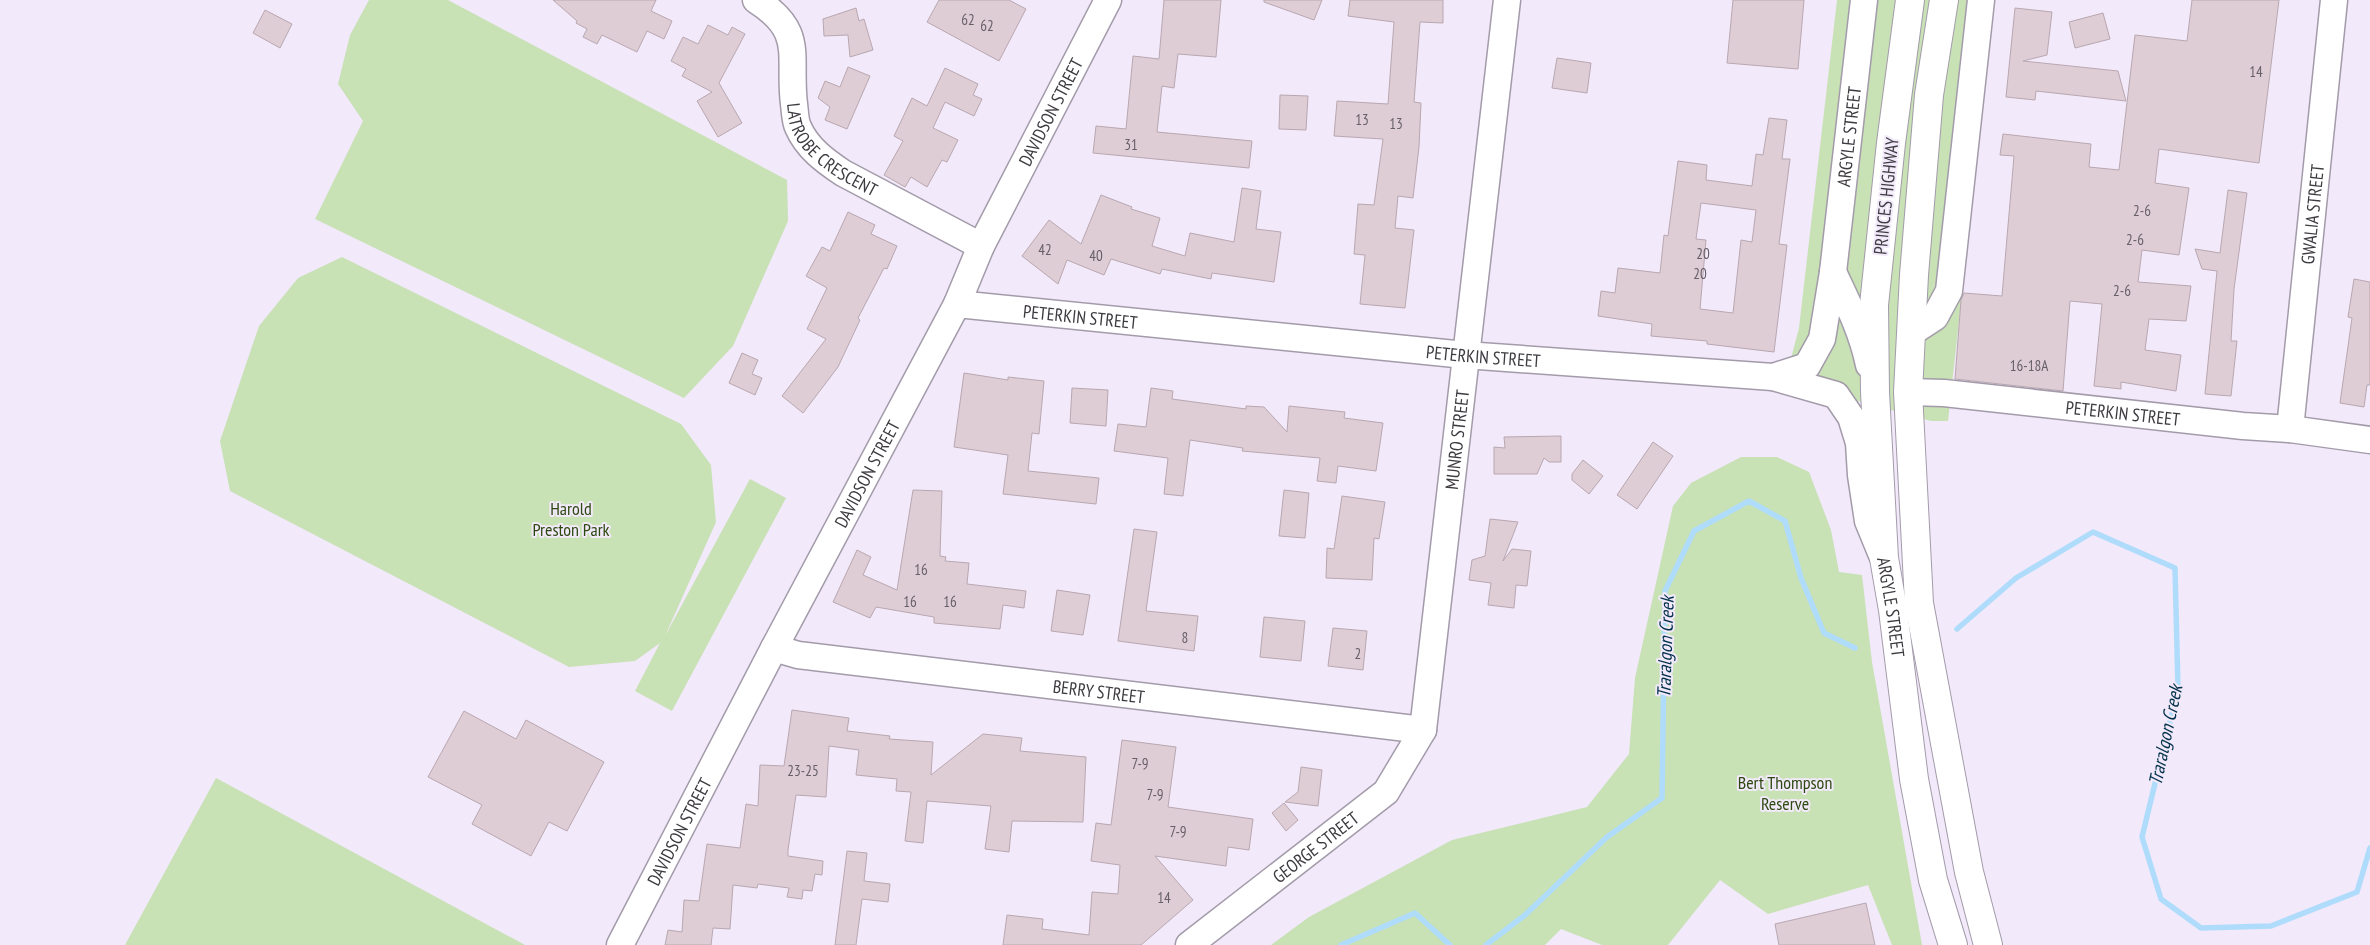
<svg xmlns="http://www.w3.org/2000/svg" width="2370" height="945" font-family="'PT Sans Narrow',sans-serif">
<style>
.green{fill:#c8e1b5}
.lines{fill:none;stroke-linecap:round;stroke-linejoin:round}
.stream{stroke:#b0dcfc;stroke-width:5.5}
.building{fill:#dfcdd6;stroke:#b9a7b0;fill-rule:evenodd}
.minor-casing{stroke:#a39baa;stroke-width:29}
.highway-casing{stroke:#a39baa;stroke-width:30}
.minor{stroke:#fff;stroke-width:26}
.highway{stroke:#fff;stroke-width:28}
.labels{text-anchor:middle;dominant-baseline:central;stroke-width:4;stroke-linejoin:round;paint-order:stroke}
.number-label{font-size:15px;fill:#665f66}
.street-label{font-size:18px;fill:#3d3a40;stroke:#f2e9fa}
.park-label{font-size:18px;fill:#2d4910;stroke:#f2e9fa}
.water-label{font-size:19px;font-style:italic;fill:#02314b;stroke:#f2e9fa}
</style>
<rect width="100%" height="100%" fill="#f2e9fa"/>
<path class="green" d="M369,0h79l339,180 1,41 -55,125 -49,52 -369,-179 48,-98 -25,-37 12,-49z
M1837,0h157l-46,421h-17l-146,-40 14,-53z
M342,257l339,167 30,41 5,57 -51,114 85,-157 36,19 -114,213 -37,-20 25,-48 -25,18 -66,6 -339,-176 -10,-50 39,-115 39,-48z
M1741,457h36l32,15 22,58 8,42 23,3 10,87 50,283h-30l-24,-60 -100,29 -48,-34 -52,65h-66l-41,-16 -16,16h-274l38,-28 143,-77 135,-33 42,-53 6,-76 38,-172 18,-23z
M216,778l309,167h-400z"/>
<g class="lines">
<path class="stream" d="M1957,629l59,-51 77,-46 82,36 3,121 -36,148 19,62 40,29 70,-2 86,-34 13,-44
M1341,945l74,-32 35,32
M1486,945l39,-30 82,-78 55,-39 3,-207 29,-60 55,-30 36,20 16,57 23,55 31,15"/>
</g>
<path class="building" d="M553,0h103l-5,11 21,10 -8,18 -17,-8 -10,21 -35,-17 -5,9 -14,-7 4,-8 -11,-6 1,-2z
M939,0h70l17,9 -27,52 -72,-39z
M1164,0h57l-5,57 -38,-3 -4,34 -12,-2 -5,46 95,9 -3,27 -156,-15 3,-27 30,3 7,-73 26,3z
M1264,0h58l-8,20 -50,-18z
M1350,0h93v23l-23,-1 -6,80 7,1 -2,44 -6,51 -15,-2 -3,32 19,2 -9,78 -45,-4 5,-49 -11,-1 4,-50 16,1 9,-66 -49,-3 3,-35 51,3 6,-82 -46,-6z
M1733,0h71l-6,69 -71,-6z
M2192,0h87l-20,163 -100,-14 -4,34 34,5 -10,67 -37,-5 -4,32 53,4 -5,35 -37,-2 -4,31 36,5 -5,36 -55,-9v7l-27,-3 8,-82 -32,-3 -7,90 -108,-12 6,-79 3,-7 38,3 12,-140 -14,-1 3,-21 88,10 -2,23 30,3 16,-135 52,6z
M856,8l3,13 5,-2 9,31 -23,7 -2,-22 -24,1 -1,-17z
M2015,8l37,4 -5,43 -24,6 95,10 8,30 -90,-10 -1,9 -29,-3z
M265,10l27,14 -12,24 -27,-15z
M2103,13l7,26 -35,9 -6,-26z
M708,25l20,10 4,-8 13,7 -26,49 23,40 -24,14 -21,-36 15,-9 -30,-16 4,-7 -15,-8 12,-24 15,7z
M1557,58l34,5 -4,30 -35,-5z
M848,67l22,9 -23,53 -22,-9 5,-13 -12,-9 7,-17 15,6z
M945,68l33,16 -5,11 9,4 -8,17 -29,-14 -12,26 25,12 -11,22 -5,-2 -15,27 -16,-10 -6,10 -21,-12 19,-34 -9,-5 18,-38 15,8z
M1280,95l28,1 -2,34 -27,-1z
M1769,118l18,2 -5,39h8l-11,85 8,1 -13,107 -67,-8v-3l-56,-5 1,-12 -54,-8 3,-25 14,2 3,-25 42,5 4,-38 4,1 10,-75 29,4 -1,15 46,6 4,-32 7,1zM1701,203l55,7 -4,32 -11,-2 -8,73 -33,-4 6,-69 -10,-1z
M1242,188l19,3 -5,38 25,3 -7,50 -62,-9 -1,6 -49,-10 -2,5 -49,-15 -7,16 -37,-15 -9,24 -36,-28 27,-36 32,24 20,-49 31,12 -1,2 29,9 -8,28 33,10 5,-23 44,9z
M2228,190l19,3 -13,96 -3,52h6l-6,55 -26,-2 12,-123 -15,-2 -7,-20 25,4z
M848,212l27,13 -4,9 26,12 -10,23 -3,-1 -26,50 2,2 -22,47 -35,46 -21,-17 44,-57 -19,-10 20,-41 -21,-12 16,-29 8,4z
M2354,279l16,3v103h-3l-3,22 -24,-4 12,-85 -4,-1z
M742,353l16,7 -6,14 10,4 -7,17 -26,-12z
M964,373l44,7v-3l36,4 -5,53 -7,-1 -4,38 71,7 -3,26 -93,-10 5,-39 -54,-8z
M1072,388l36,2 -2,36 -36,-3z
M1151,388l22,3 -1,8 74,10v-3l18,1 23,25 2,-26 56,6 -1,6 39,5 -7,48 -38,-5 -2,17 -19,-2 3,-23 -78,-7 1,-3 -53,-8 -7,56 -19,-2 4,-36 -54,-7 4,-27 28,3z
M1561,436v26h-12l-5,-4 -7,16h-43v-27l11,1 -1,-11z
M1653,442l20,14 -36,53 -20,-14z
M1583,460l20,16 -14,18 -17,-14v-6z
M913,490l29,1 -2,65 6,1 -1,4 24,2 -2,21 59,7 -2,17 -21,-3 -3,24 -66,-6v-6l-58,-10 -6,11 -37,-16 24,-52 14,7 -8,18 34,15z
M1284,490l25,3 -4,45 -26,-2z
M1342,496l43,6 -6,37 -5,-1 -2,42 -46,-2 1,-30 7,1z
M1490,519l28,3 -15,39 9,-12 19,2 -4,35 -11,-1 -2,23 -26,-3 3,-22 -22,-3 3,-20 13,-4z
M1134,529l23,3 -11,79 52,5 -4,35 -76,-10z
M1057,590l33,5 -7,40 -32,-4z
M1264,617l41,4 -4,40 -41,-4z
M1333,628l34,3 -4,39 -35,-4z
M792,710l57,8 -2,13 43,5 -1,3 44,3 -2,33 52,-41 39,4 -2,13 66,6 -3,65 -71,-1 -3,31 -24,-3 6,-43 -64,-5 -4,42 -18,-2 6,-49 -15,-1 1,-12 -41,-4 3,-25 -30,-4 -3,51 -30,-2 -8,55v6l35,5 -1,14 -7,-1 -3,17 -9,-1 -1,9 -15,-2 2,-9 -31,-4 -1,4 -24,-3 -3,44 -17,-1 -2,17h-46l3,-15 14,2 2,-32 15,1 8,-57 33,4 6,-44 12,2 2,-41 24,1z
M464,711l52,28 10,-19 78,42 -37,69 -18,-9 -18,34 -59,-32 10,-19 -54,-28z
M1122,740l54,7 -8,60 85,12 -4,31 -21,-3 -2,19 -71,-10 38,44 -52,45h-138l4,-30 36,4 -1,10 47,6 3,-43 26,2 2,-29 -29,-4 5,-38 15,2z
M1301,767l21,3 -4,36 -33,-4 13,-10z
M1284,803l14,17 -12,11 -14,-18z
M847,851l20,2 -3,28 26,3 -2,18 -26,-3 -6,46h-21z
M1866,903l9,42h-96l-4,-21z"/>
<g class="lines">
<g class="minor-casing">
<g id="minor">
<path id="s1" d="M756,0c50,32 32,55 38,104 1,7 1,17 4,23 9,21 27,34 45,46l138,73"/>
<path d="M1833,272c14,30 29,59 36,93"/>
<path id="s2" d="M957,304l508,51 308,22 63,18 15,22 8,26 2,32 7,46 14,34"/>
<path d="M1912,332l23,-15 14,-26 32,-291"/>
<path id="s3" d="M1773,377l34,-11 15,-27 11,-67 31,-272"/>
<path id="s4" d="M1908,392l36,1 299,33 47,3 80,11"/>
<path id="s5" d="M2290,429l44,-429"/>
<path id="s6" d="M774,648l24,7 625,75"/>
<path id="s7" d="M620,945l154,-297 183,-344 24,-58 127,-246"/>
<path id="s8" d="M1189,945l197,-153 37,-62 84,-730"/>
</g>
</g>
<g class="highway-casing">
<g id="highway">
<path id="s9" d="M1910,0l-19,143 -17,162 1,87 9,166 9,52 21,169 19,101 20,65"/>
<path d="M1944,0l-15,95 -15,180 -6,117 11,211 50,269 19,73"/>
</g>
</g>
<use href="#minor" class="minor"/>
<use href="#highway" class="highway"/>
</g>
<g class="labels">
<g class="number-label">
<text x="968" y="19">62</text>
<text x="987" y="25">62</text>
<text x="2256" y="71">14</text>
<text x="1362" y="119">13</text>
<text x="1396" y="123">13</text>
<text x="1131" y="144">31</text>
<text x="2142" y="210">2-6</text>
<text x="2135" y="239">2-6</text>
<text x="1045" y="249">42</text>
<text x="1703" y="253">20</text>
<text x="1096" y="255">40</text>
<text x="1700" y="273">20</text>
<text x="2122" y="290">2-6</text>
<text x="2029" y="365">16-18A</text>
<text x="921" y="569">16</text>
<text x="910" y="601">16</text>
<text x="950" y="601">16</text>
<text x="1185" y="637">8</text>
<text x="1358" y="653">2</text>
<text x="1140" y="763">7-9</text>
<text x="803" y="770">23-25</text>
<text x="1155" y="794">7-9</text>
<text x="1178" y="831">7-9</text>
<text x="1164" y="897">14</text>
</g>
<g class="street-label">
<text stroke="none"><textPath href="#s7" startOffset="938">DAVIDSON STREET</textPath></text>
<text stroke="none"><textPath href="#s3" startOffset="271">ARGYLE STREET</textPath></text>
<text stroke="none"><textPath href="#s1" startOffset="181">LATROBE CRESCENT</textPath></text>
<text transform="translate(1886 196) rotate(-84)">PRINCES HIGHWAY</text>
<text stroke="none"><textPath href="#s5" startOffset="216">GWALIA STREET</textPath></text>
<text stroke="none"><textPath href="#s2" startOffset="124">PETERKIN STREET</textPath></text>
<text stroke="none"><textPath href="#s2" startOffset="529">PETERKIN STREET</textPath></text>
<text stroke="none"><textPath href="#s4" startOffset="216">PETERKIN STREET</textPath></text>
<text stroke="none"><textPath href="#s8" startOffset="614">MUNRO STREET</textPath></text>
<text stroke="none"><textPath href="#s7" startOffset="532">DAVIDSON STREET</textPath></text>
<text stroke="none"><textPath href="#s9" startOffset="610">ARGYLE STREET</textPath></text>
<text stroke="none"><textPath href="#s6" startOffset="328">BERRY STREET</textPath></text>
<text stroke="none"><textPath href="#s7" startOffset="128">DAVIDSON STREET</textPath></text>
<text stroke="none"><textPath href="#s8" startOffset="160">GEORGE STREET</textPath></text>
</g>
<g class="park-label">
<text x="571" y="508">Harold<tspan x="571" dy="21">Preston Park</tspan></text>
<text x="1785" y="782">Bert Thompson<tspan x="1785" dy="21">Reserve</tspan></text>
</g>
<g class="water-label">
<text transform="translate(1665 647) rotate(-88)">Traralgon Creek</text>
<text transform="translate(2165 735) rotate(-78)">Traralgon Creek</text>
</g>
</g>
</svg>
